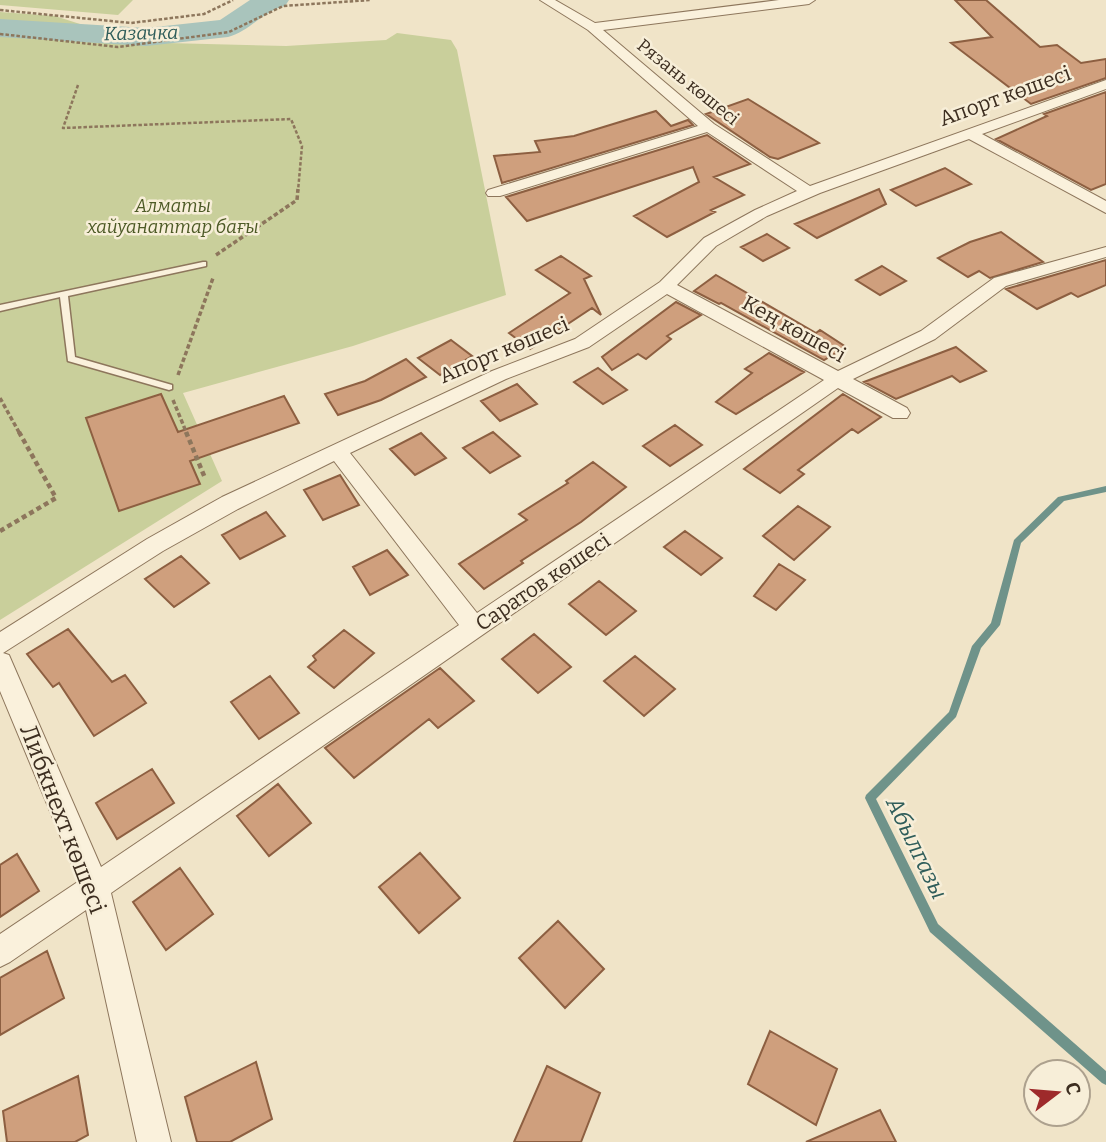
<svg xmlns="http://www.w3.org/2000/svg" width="1106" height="1142" font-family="Bitter,serif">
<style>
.green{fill:#c9cf9b}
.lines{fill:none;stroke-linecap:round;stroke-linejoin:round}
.stream{fill:#6f938a;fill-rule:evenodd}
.river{fill:#a9c4bc;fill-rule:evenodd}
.building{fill:#cf9f7d;stroke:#8d5f41;stroke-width:2}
.service-casing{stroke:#8d765c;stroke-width:3}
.minor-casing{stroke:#8d765c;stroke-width:2}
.path-far2{stroke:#8d765c;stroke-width:2.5;stroke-dasharray:3.5 2;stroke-linecap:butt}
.path-far1{stroke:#8d765c;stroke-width:3.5;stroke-dasharray:4.5 2.5;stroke-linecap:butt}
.path{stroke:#8d765c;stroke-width:4.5;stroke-dasharray:5 3.5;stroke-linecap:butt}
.service{fill:#faf1dc;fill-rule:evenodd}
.minor{fill:#faf1dc;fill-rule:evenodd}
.labels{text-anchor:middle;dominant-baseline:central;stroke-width:5;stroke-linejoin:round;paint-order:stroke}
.far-street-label{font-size:18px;fill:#3d2e20;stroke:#f7eed8}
.far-park-label{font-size:18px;font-style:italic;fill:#4d5a26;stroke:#f7eed8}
.far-water-label{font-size:19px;font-style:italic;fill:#2f5d5a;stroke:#f7eed8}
.street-label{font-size:21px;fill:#3d2e20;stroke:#f7eed8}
.water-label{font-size:23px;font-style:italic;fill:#2f5d5a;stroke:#f7eed8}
.near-street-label{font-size:24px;fill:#3d2e20;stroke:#f7eed8}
</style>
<rect width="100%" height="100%" fill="#f0e4c8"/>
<path class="green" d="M0,0h133l-15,15 -118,-10z
M0,12l55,4 53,17 5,8 15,1 158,4 100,-6 11,-7 54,7 6,10 49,245 -153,51 -170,47 39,88 -222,139z"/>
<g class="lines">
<path class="stream" d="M1106,486v6l-42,9 -43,42 -21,82 -19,23 -25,69 -80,82 62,125 168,147v14l-4,-2 -172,-151 -65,-134 1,-3 83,-83 23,-66 19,-23 23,-83 44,-43z"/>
<path class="river" d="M250,0h39l-4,6c-22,5 -35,25 -57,31l-82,9 -146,-9v-18l146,9 74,-8z"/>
</g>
<path class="building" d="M955,0h31l54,47 17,-2 24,18 25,-4v19l-75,26 -80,-61 41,-6z
M1106,92v92l-15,6 -95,-51 51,-23 -3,-2z
M748,99l71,44 -41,16 -8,-2 -64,-43z
M656,111l15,15 17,-6 5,5 -191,58 -8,-27 46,-4 -5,-11 39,-5z
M707,135l43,29 -36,13 30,18 -33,15 4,2 -48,25 -33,-21 65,-34 -6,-15 -166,54 -21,-24z
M945,168l26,16 -55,22 -25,-16z
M879,189l7,15 -69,34 -22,-14z
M1001,232l42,30 -53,16 -11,-7 -11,6 -30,-19 32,-16z
M767,234l22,14 -26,13 -22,-14z
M561,256l30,20 -7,3 17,36 -9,-7 -62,41 -21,-16 61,-40 -34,-23z
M1106,260v25l-28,12 -7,-4 -34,16 -31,-20z
M882,266l24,15 -26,14 -24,-15z
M716,275l100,58 4,-3 26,17 -22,13 -103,-57 -2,1 -25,-13z
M676,302l25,13 -34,21 4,3 -25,20 -8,-5 -26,16 -10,-13z
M451,340l21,16 -32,19 -22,-17z
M956,347l30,24 -26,11 -8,-6 -56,23 -32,-17z
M769,353l35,19 -68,42 -20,-12 36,-29 -7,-4z
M406,359l20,18 -45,23 -43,15 -13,-21 40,-13z
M598,368l29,22 -24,14 -29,-22z
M517,384l20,20 -37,17 -19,-20z
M161,394l17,38 106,-36 15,27 -109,38 10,23 -81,27 -33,-93z
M843,394l38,23 -23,16 -6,-4 -54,41 6,4 -24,19 -36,-24z
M675,425l27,20 -32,21 -27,-20z
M493,432l27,24 -30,17 -27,-25z
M421,433l25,25 -31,17 -25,-26z
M593,462l33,25 -45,35 -60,39 2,2 -39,26 -25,-25 68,-44 -8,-6 49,-31 -2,-2z
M340,475l19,30 -36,15 -19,-30z
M798,506l32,21 -36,33 -31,-24z
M266,512l19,24 -45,23 -18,-24z
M685,531l37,27 -21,17 -37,-28z
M387,550l21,25 -38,20 -17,-28z
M181,556l28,27 -35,24 -29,-28z
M779,564l26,16 -29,30 -22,-14z
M599,581l37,30 -30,24 -37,-31z
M68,629l44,53 13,-7 21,28 -52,33 -35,-53 -6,4 -26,-33z
M344,630l30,23 -40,35 -26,-21 8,-7 -3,-4z
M534,634l37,33 -33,26 -36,-34z
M635,656l40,33 -31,27 -40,-35z
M440,668l34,33 -36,27 -9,-9 -75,59 -29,-30z
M270,676l29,37 -40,26 -28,-37z
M152,769l22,34 -57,36 -21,-36z
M278,784l33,39 -42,33 -32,-40z
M420,853l40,45 -41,35 -40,-46z
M17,854l22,37 -39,26v-52z
M180,868l33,46 -47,36 -33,-48z
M558,921l46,48 -39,39 -46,-50z
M47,951l17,47 -64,37v-57z
M770,1031l67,38 -21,56 -68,-41z
M256,1062l16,57 -42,23h-33l-12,-45z
M547,1066l53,27 -19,49h-67z
M78,1076l10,59 -13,7h-68l-4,-31z
M880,1110l16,32h-90z"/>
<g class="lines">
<g class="service-casing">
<path id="service" d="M203,262h3v4l-138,30 7,61 97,28v4l-3,1 -101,-29 -8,-64 -60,14v-6z"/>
</g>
<g class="minor-casing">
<path id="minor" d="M540,0h15l40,23 184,-23h36l-6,4 -206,26 111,94 96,62 296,-106v9l-124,45 124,67v12l-137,-74 -149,54 -53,23 -51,30 -39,39 161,86 83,-40 73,-53 112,-31v10l-100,29 -71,53 -82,40 54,29 3,5 -3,5h-14l-55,-30 -727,505 60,249h-34l-51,-232 -76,52 -10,5v-33l79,-53 -79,-190v-59l147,-93 75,-42 270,-126 83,-32 85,-57 44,-44 51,-28 42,-19 -90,-59 -207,64h-12l-2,-3 2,-3 210,-64 -110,-96zM667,294l157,86 -347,233 -127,-160 156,-74 83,-32zM334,461l125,164 -358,242 -89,-205 -3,-7 -6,-2 160,-102 75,-42z"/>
</g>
<path class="path-far2" d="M0,10l131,13 73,-9 29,-14
M0,34l118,13 111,-15 54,-26 87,-6
M78,85l-15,43 228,-9 11,27 -4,45"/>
<path class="path-far1" d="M216,255l81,-55 1,-11
M178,375l35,-97
M0,398l20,36
M173,400l14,34"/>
<path class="path" d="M186,432l19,46
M0,531l56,-33 -37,-66"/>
<use href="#service" class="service"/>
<use href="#minor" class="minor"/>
</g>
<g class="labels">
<g class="far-street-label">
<text transform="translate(688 82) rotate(39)">Рязань көшесі</text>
</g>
<g class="far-park-label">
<text x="173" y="206">Алматы<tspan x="173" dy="21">хайуанаттар бағы</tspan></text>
</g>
<g class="far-water-label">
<text transform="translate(141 33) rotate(-1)">Казачка</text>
</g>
<g class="street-label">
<text transform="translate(1005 96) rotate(-20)">Апорт көшесі</text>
<text transform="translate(794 329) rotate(29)">Кең көшесі</text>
<text transform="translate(504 350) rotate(-23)">Апорт көшесі</text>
<text transform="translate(543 582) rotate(-34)">Саратов көшесі</text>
</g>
<g class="water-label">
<text transform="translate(917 848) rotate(64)">Абылгазы</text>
</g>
<g class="near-street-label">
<text transform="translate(63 819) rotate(69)">Либкнехт көшесі</text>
</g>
</g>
<g transform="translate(1057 1093) rotate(74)"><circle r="33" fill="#f7eed8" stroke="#ada18e" stroke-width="2"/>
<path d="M0-5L12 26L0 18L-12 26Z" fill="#9e2a2b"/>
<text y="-10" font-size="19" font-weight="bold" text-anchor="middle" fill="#3d2e20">С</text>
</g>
</svg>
